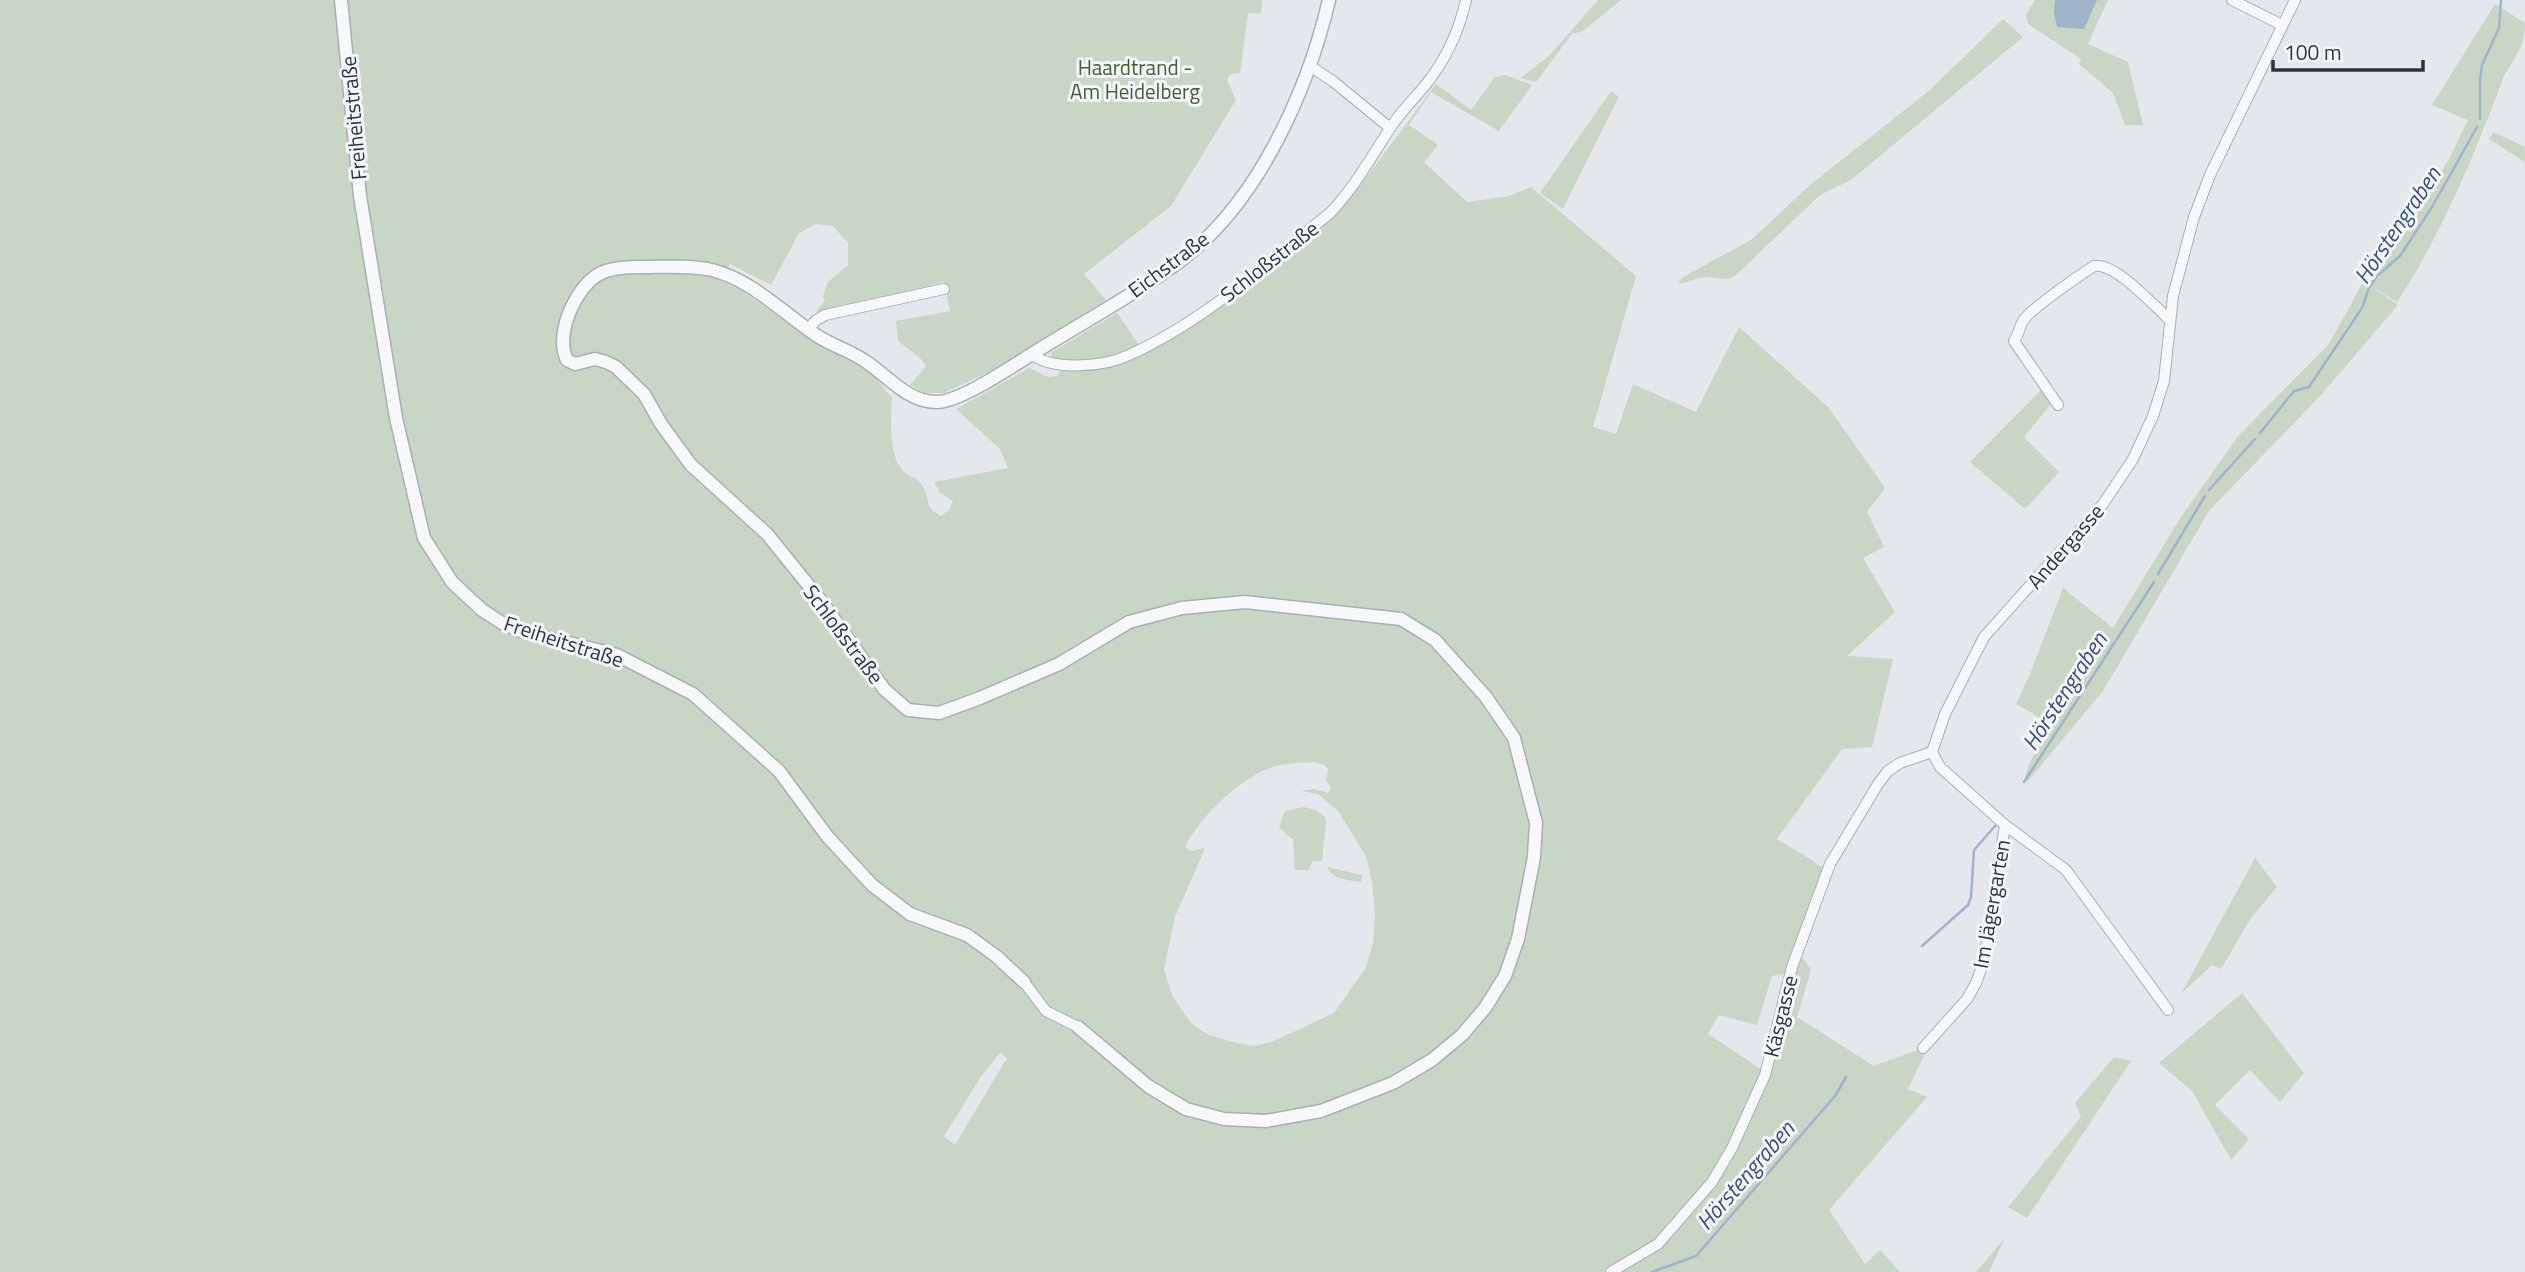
<svg xmlns="http://www.w3.org/2000/svg" width="2525" height="1272" font-family="'Titillium Web',sans-serif">
<style>
.green{fill:#c9d6c5;fill-rule:evenodd}
.water{fill:#9fb4cc}
.lines{fill:none;stroke-linecap:round;stroke-linejoin:round}
.stream{stroke:#9fb4cc;stroke-width:2.5}
.minor-casing{stroke:#a9aeb7;stroke-width:12}
.tertiary-casing{stroke:#a9aeb7;stroke-width:15}
.minor{stroke:#f7f8fa;stroke-width:10}
.tertiary{stroke:#f7f8fa;stroke-width:12}
.labels{text-anchor:middle;dominant-baseline:central;stroke-width:6;stroke-linejoin:round;paint-order:stroke}
.park-label{font-size:21px;fill:#3f6138;stroke:#f4f6f9}
.street-label{font-size:21px;fill:#2b3445;stroke:#f4f6f9}
.water-label{font-size:23px;font-style:italic;fill:#34527a;stroke:#f4f6f9}
</style>
<rect width="100%" height="100%" fill="#e4e7ec"/>
<path class="green" d="M0,0h1262l-1,14 -13,-1 -8,60 -10,1 -3,6 9,20 -65,106 -87,68 22,26 -103,65 -59,28h-19l-15,-8 16,-19 -6,-8 -22,-17 -2,-20 54,-10 -6,-29 -126,33 -1,-6 8,-8 -2,-5 5,-14 20,-17v-22l-15,-17 -17,-2 -17,9 -28,52 -41,-21 -10,16 22,11 76,52 52,28 22,27c-1,21 -4,58 12,74 6,5 14,7 18,13 9,14 1,22 19,31l8,-6 4,-9 -13,-8 -6,-11 74,-14 -8,-19 -44,-40 73,-41 19,9 9,-1 4,-5 -11,-18 67,-40 28,41 57,-34 149,-122 85,-114 35,26 23,-32 11,-3 27,10 -33,46 -68,-39 -22,33 29,20 -14,17 43,40 42,-6 22,-9 105,89 -43,151 23,7 17,-50 63,28 43,-85 90,81 56,80 -18,24 17,35 -21,11 32,54 -48,44 46,3 -21,88 -30,2 -65,90 47,29 -36,105 -16,3 -15,49 -38,-10 -11,19 54,36 -36,80 -51,80 66,-91 58,-187 12,18 -14,47 77,49 49,-18 3,3 -18,38 19,8 -98,113 36,54 15,-14 20,22h-1900zM1314,762l10,3 4,4 -2,12 5,6 -2,6 -16,-4 -12,2 17,3 20,17 28,45 6,26 3,31 -2,31 -8,25 -31,44 -62,29 -19,4 -25,-5 -21,-7 -15,-10 -20,-28 -8,-27 11,-52 30,-69 -13,3 -7,-4c13,-28 55,-69 85,-79 13,-5 30,-5 44,-6zM1000,1053l7,5 -52,87 -11,-9 38,-61z
M1598,0h23l-38,31 -11,3 -36,48 -16,-4 28,-21z
M2035,0h73l-20,44 40,18 15,63h-18l-12,-32 -34,-29 2,-5 -53,-35 -2,-9z
M2495,4l30,19c0,29 -13,34 -23,58 -29,77 -60,153 -105,221l-25,-15 26,18 -77,90 -112,116 -106,180 -75,90 -4,1 4,-16 23,-42 -35,-20 14,-30 33,-86 50,40 68,-111 57,-81 91,-92 34,-62 5,3 80,-124 20,-41 -36,-15z
M2003,19l20,18 -172,143 -31,15 -84,80c-11,8 -22,0 -35,3 -8,1 -14,6 -23,5l5,-6 68,-37 59,-55 120,-95z
M1611,91l8,6 -56,112 -23,-16z
M2493,132l32,15v15l-36,-23z
M2045,386l13,16 -8,3 -26,32 35,35 -34,37 -55,-47z
M1304,807l12,3 9,7 1,5 -4,39h-9l-5,9h-13l-2,-30 -14,-13 6,-16z
M2255,858l22,29 -26,31 -30,51 -9,-4 -31,29z
M1327,867l35,8 -1,7c-13,-2 -28,-2 -34,-15z
M2242,993l62,80 -24,29 -30,-32 -35,35 34,34 -18,21 -39,-69 -33,-28z
M2114,1057l17,4 -104,157 -19,-11 73,-90 -6,-14z
M2005,1238l-16,34h-13z"/>
<path class="water" d="M2055,0h42l-13,29 -27,-2 -3,-15z"/>
<g class="lines">
<path class="stream" d="M2480,119v-39l2,-15 17,-37 2,-28
M2260,433l34,-42 15,-4 53,-79 7,-20 8,-12 23,-20 32,-49 45,-80
M2209,490l46,-51
M2158,574l47,-78
M2024,782l130,-200
M1922,946l46,-41 3,-8 3,-47 21,-24
M1652,1272l44,-16 139,-160 11,-19"/>
<g class="minor-casing">
<path id="minor" d="M2232,0l50,25
M1310,66l24,16 56,46
M808,330l7,-9 10,-6 119,-26
M1031,354c22,17 73,13 98,1 74,-33 138,-92 201,-142 26,-27 42,-58 63,-89 10,-15 23,-27 34,-41 20,-25 32,-52 39,-83
M2058,405l-44,-64c5,-7 5,-13 9,-20 6,-11 57,-46 71,-55 21,-4 60,40 76,54
M1024,982l22,29 32,16
M2168,1010l-102,-140 -61,-45 -65,-58 -8,-15 13,-38 39,-77 119,-133 30,-45 20,-43 11,-35 9,-85 21,-79 16,-42 85,-175
M1923,1048l44,-49 9,-16 8,-22 21,-136
M1611,1272l47,-28 54,-62 20,-34 33,-73 27,-108 38,-103 48,-80 10,-13 12,-8 32,-11"/>
</g>
<g class="tertiary-casing">
<path id="tertiary" d="M341,0l19,196 36,222 28,120 28,44 30,28 20,13 19,8 96,24 76,39 86,77 48,65 45,49 38,29 57,21 29,21 28,26
M1078,1027l70,59 38,23 38,10 42,2 55,-10 72,-28 39,-23 30,-25 23,-27 20,-32 13,-37 16,-82 2,-34 -22,-85 -28,-41 -51,-57 -34,-21 -156,-17 -63,6 -53,14 -70,42 -79,34 -41,15 -31,-3 -24,-21 -62,-87 -55,-68 -76,-69 -30,-41 -17,-30 -28,-27 -10,-5 -11,-3 -20,5 -8,-4c-9,-18 -1,-44 9,-61 17,-30 35,-32 67,-32 23,0 46,-2 69,3 40,10 71,43 104,65 16,11 36,16 52,28 20,14 41,39 68,39 24,1 82,-40 104,-53 50,-31 103,-59 149,-95 72,-59 119,-165 140,-254"/>
</g>
<use href="#minor" class="minor"/>
<use href="#tertiary" class="tertiary"/>
</g>
<g class="labels">
<g class="park-label">
<text x="1135" y="67">Haardtrand -<tspan x="1135" dy="24">Am Heidelberg</tspan></text>
</g>
<g class="street-label">
<text transform="translate(353 118) rotate(-95)">Freiheitstraße</text>
<text transform="translate(1269 261) rotate(-38)">Schloßstraße</text>
<text transform="translate(1168 264) rotate(-37)">Eichstraße</text>
<text transform="translate(2065 546) rotate(-49)">Andergasse</text>
<text transform="translate(844 634) rotate(53)">Schloßstraße</text>
<text transform="translate(564 641) rotate(18)">Freiheitstraße</text>
<text transform="translate(1991 904) rotate(-80)">Im Jägergarten</text>
<text transform="translate(1780 1016) rotate(-76)">Käsgasse</text>
</g>
<g class="water-label">
<text transform="translate(2397 225) rotate(-56)">Hörstengraben</text>
<text transform="translate(2064 691) rotate(-57)">Hörstengraben</text>
<text transform="translate(1745 1175) rotate(-49)">Hörstengraben</text>
</g>
</g>
<path d="M2273 60v10h150v-10" fill="none" stroke="#2b3445" stroke-width="3.5"/>
<text x="2284" y="60" font-size="21" fill="#2b3445" stroke="#f4f6f9" stroke-width="5" paint-order="stroke">100 m</text>
</svg>
